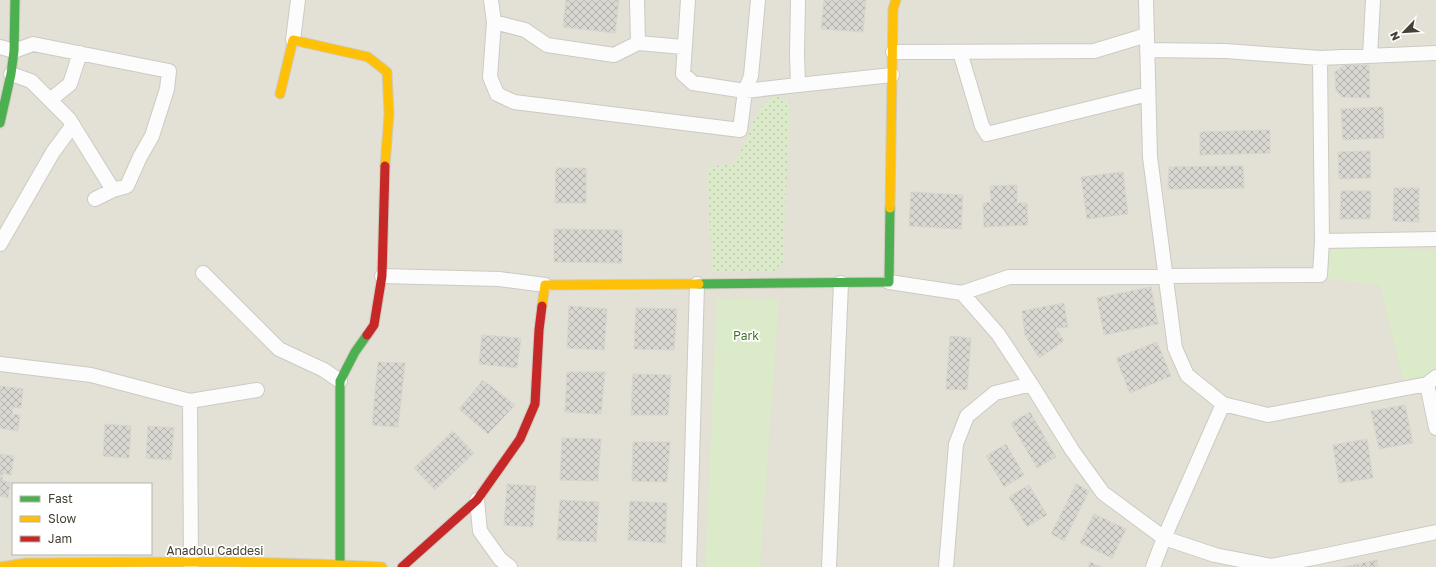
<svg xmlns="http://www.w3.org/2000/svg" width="1436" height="567" font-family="'Golos Text',sans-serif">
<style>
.residential{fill:#e3e0d5;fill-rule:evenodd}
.grass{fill:url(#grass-dots)}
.green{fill:#dbeac8}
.building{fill:url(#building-cross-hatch);stroke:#d7d5ce}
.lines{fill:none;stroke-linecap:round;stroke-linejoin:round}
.street-casing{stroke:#cccac4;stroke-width:16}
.fast-casing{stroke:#cfcbbf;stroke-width:11}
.slow-casing{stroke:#cfcbbf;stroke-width:11}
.jam-casing{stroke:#cfcbbf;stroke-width:11}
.street{stroke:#fdfcfc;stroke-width:14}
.fast{stroke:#4caf50;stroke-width:9}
.slow{stroke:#ffc107;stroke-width:9}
.jam{stroke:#c62828;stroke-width:9}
.labels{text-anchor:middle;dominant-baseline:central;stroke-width:3.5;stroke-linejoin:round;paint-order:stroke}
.park-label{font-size:12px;fill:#417629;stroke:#fff}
.street-label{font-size:12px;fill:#454035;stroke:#fff}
</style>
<defs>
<pattern id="grass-dots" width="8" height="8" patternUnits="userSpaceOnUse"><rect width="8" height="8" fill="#dbeac8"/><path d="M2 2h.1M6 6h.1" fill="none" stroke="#bdcaac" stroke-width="1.8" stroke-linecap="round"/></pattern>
<pattern id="building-cross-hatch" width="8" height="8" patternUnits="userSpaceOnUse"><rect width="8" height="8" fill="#d9d7d1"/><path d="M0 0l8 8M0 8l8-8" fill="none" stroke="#b2b0aa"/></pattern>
</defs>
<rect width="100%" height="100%" fill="#efeee8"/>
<path class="residential" d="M0,0h1436v567h-1436zM13,484h138v70h-138z"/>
<path class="grass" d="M776,95l14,7 -7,160 -6,9 -65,1 -5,-105 26,-3 14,-24 3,-13 12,-21z"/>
<path class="green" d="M1335,248l101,1v120l-11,10 -22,2 -23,-96 -54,-6 4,-28z
M717,298l62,1 -19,268h-55z"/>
<path class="building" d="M566,0h53l-4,33 -52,-6z
M824,0h42l-3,32 -42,-3z
M1345,65h24l1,33 -28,-1 -6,-6 -1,-19z
M1383,107l1,31 -41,2 -2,-31z
M1270,130v23l-70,2v-23z
M1370,151l1,27 -32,1 -1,-27z
M1243,166l1,22 -76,1 1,-22z
M556,168h30v35h-31z
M1123,172l5,42 -41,5 -6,-42z
M1017,185v18h10l1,22 -44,2 -1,-24 8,-1 -1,-16z
M1394,188h25v34l-26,-1z
M1341,191h30l-1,28h-30z
M911,192l52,3 -2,34 -52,-3z
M554,229l68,1v33l-68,-1z
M1151,287l7,37 -54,11 -7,-37z
M1064,303l4,24 -12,1 8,13 -25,17 -14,-23 -3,-24z
M569,306l38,3 -3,41 -37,-2z
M636,308l41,1 -3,41 -40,-1z
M482,335l39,3 -4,30 -38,-4z
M950,336l21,2 -4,52 -21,-1z
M1157,342l14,34 -41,17 -14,-35z
M378,362l27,1 -7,64 -26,-2z
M567,372h38l-4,42 -36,-2z
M633,374l38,1 -3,40h-37z
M483,380l32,25 -27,29 -29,-25z
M0,386l23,3 -2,19 -8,-1 -1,7 8,1 -2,16 -18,-3z
M1405,405l8,38 -34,6 -8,-38z
M1030,412l26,45 -19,11 -26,-45z
M105,424l26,2 -2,32 -26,-2z
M148,426l26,2 -3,32 -25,-2z
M453,431l21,22 -39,37 -21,-22z
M562,438l39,1 -3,42 -38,-1z
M1367,439l6,39 -34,5 -6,-38z
M633,442h37l-3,40 -35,-1z
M1006,444l18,31 -20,12 -18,-31z
M0,454l14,2 -3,19 -8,-2 -1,8 8,1 -2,16 -8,-2z
M507,484l29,2 -3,41 -29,-2z
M1076,484l13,7 -25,50 -13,-7z
M1029,485l18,30 -20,12 -18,-30z
M560,500l39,2 -3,40 -39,-2z
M630,501l37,2 -2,40 -37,-3z
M1094,514l32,15 -14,29 -32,-15z
M1377,560l1,7h-35z
M1090,562l11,5h-13z"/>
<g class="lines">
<g class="street-casing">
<path id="street" d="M491,0l3,22 -4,55 7,17 17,8 226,28 5,-39 6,-15 7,-76
M637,0l1,43
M688,0l-5,74 10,9 52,8 53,-6 -1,-30 1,-55
M1146,0l4,157 25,191 12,27 36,29 45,11 159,-31 9,-7
M494,22l31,8 22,15 67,10 24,-12 45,4
M293,40l5,-40
M0,47l14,4 19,-7 136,27 -2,18 -15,47 -12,21 -13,29 -14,4 -18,9
M1147,50l79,1 94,7 116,-5
M893,52l201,-1 53,-16
M960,52l22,74 5,8 161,-40
M1370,56l3,-56
M1320,58l2,183
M11,74l20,7 38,38 44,71
M798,85l94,-10
M50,100l20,-16 10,-31
M0,244l53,-92 20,-27
M203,273l76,76 45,21 16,11
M382,276l117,3 46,6
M889,282l73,11 47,-16 311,-2 2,-34 114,-2
M962,293l36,41 33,50 41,66 31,43 61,45 51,17 56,11 42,-8 123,-26
M0,364l91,11 99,26 67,-11
M1427,384l9,44
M190,401l1,166
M477,500l3,31 20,28 10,8
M689,567l8,-283
M829,567l12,-284
M946,567l10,-123 11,-28 28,-23 36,-9
M1153,567l11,-29 59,-134"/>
</g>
<g class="fast-casing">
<path id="fast" d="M0,123l11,-49 3,-23 1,-51
M699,284l190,-2 1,-74
M340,564v-183l15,-29 12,-17"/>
</g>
<g class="slow-casing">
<path id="slow" d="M280,94l13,-54 75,17 19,15 2,42 -4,52
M890,208l3,-199 3,-9
M542,306l3,-21 154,-1
M0,567l26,-4c119,-1 237,-3 356,4"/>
</g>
<g class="jam-casing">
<path id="jam" d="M367,335l7,-10 8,-49 3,-110
M402,567l75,-67 43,-61 15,-35 4,-74 3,-24"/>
</g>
<use href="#street" class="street"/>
<use href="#fast" class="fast"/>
<use href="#slow" class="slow"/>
<use href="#jam" class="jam"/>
</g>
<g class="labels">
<g class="park-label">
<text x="746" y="335">Park</text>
</g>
<g class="street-label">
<text x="215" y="550">Anadolu Caddesi</text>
</g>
</g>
<rect x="12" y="483" width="140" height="72" fill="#ffffff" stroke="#b5b3ae"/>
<rect x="20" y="496" width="20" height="6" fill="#4caf50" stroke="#b5b3ae"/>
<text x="48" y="503" font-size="12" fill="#454035">Fast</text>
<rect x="20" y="516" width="20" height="6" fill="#ffc107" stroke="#b5b3ae"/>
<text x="48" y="523" font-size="12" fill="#454035">Slow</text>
<rect x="20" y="536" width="20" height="6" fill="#c62828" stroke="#b5b3ae"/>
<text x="48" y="543" font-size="12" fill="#454035">Jam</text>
<g transform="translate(1404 32) rotate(245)" stroke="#ffffff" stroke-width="3" paint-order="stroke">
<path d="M0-3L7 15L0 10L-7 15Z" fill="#454035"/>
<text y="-6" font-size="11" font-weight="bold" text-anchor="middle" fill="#454035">N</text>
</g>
</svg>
